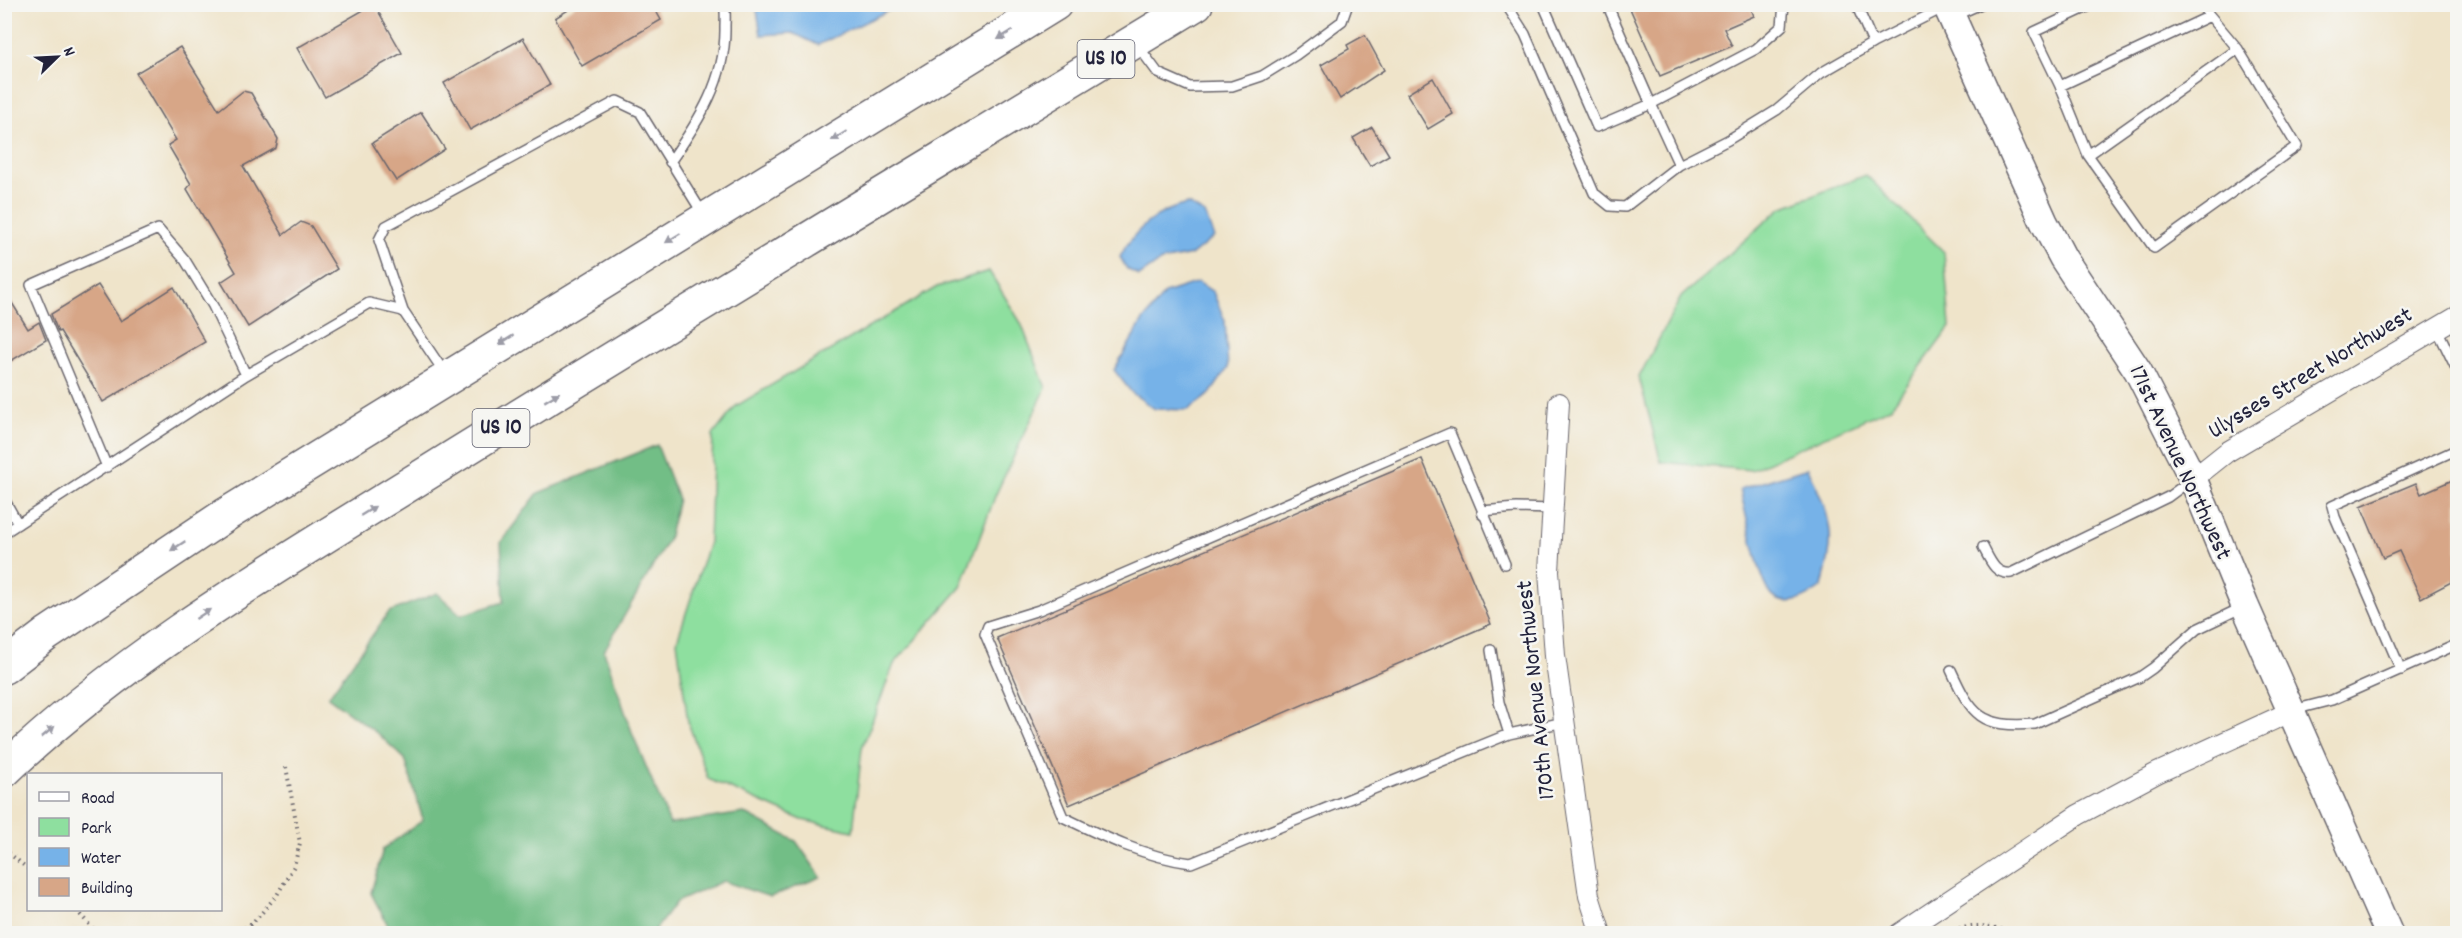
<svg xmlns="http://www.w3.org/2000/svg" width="2462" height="938" font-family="Dekko,sans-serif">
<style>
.green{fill:#8edf9f;stroke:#58806d;stroke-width:1.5}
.forest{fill:#72be86;stroke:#4a7060;stroke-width:1.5}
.water{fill:#76b2e8;stroke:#4c6a92;stroke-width:1.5}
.building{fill:#d7a687}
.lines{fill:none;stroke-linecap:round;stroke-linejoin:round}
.lane-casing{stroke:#6a666d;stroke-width:12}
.street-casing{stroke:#6a666d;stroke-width:22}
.secondary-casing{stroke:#6a666d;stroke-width:30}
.highway-casing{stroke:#6a666d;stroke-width:36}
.path{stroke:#6a666d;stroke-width:4;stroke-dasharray:1.5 4.5;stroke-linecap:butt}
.lane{stroke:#fff;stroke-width:9}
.street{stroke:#fff;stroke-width:20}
.secondary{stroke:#fff;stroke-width:27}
.highway{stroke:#fff;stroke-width:33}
.oneway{fill:#9c9ca7}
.labels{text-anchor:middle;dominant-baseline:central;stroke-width:5;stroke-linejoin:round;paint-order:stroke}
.shield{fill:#f6f6f2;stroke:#626272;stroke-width:1.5}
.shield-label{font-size:22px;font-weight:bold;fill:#22223b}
.street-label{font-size:24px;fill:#22223b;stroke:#f6f6f2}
</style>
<rect width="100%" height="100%" fill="#f6f6f2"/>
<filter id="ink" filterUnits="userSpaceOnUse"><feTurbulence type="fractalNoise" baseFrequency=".0167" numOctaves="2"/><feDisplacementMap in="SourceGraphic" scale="12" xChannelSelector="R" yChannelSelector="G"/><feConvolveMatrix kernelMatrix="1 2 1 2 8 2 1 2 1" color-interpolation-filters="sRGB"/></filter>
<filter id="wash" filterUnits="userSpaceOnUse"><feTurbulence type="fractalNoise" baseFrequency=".008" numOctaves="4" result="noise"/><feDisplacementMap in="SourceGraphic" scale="24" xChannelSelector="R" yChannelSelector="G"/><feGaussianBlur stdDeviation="1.35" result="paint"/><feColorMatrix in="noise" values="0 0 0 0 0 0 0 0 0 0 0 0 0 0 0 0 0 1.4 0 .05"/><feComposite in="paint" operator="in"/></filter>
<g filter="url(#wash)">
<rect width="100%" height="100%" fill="#efe4ca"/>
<path class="green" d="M1866,175l78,77 6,75 -60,81 -139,62 -90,-8 -22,-85 42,-80 100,-89z
M989,271l32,52 25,65 -50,106 -35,93 -67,77 -32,84 -9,83 -51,-11 -94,-41 -20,-57 -11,-81 32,-99 4,-107 23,-29 201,-119z"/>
<path class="forest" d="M657,445l21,54 -10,41 -64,111 29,84 37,89 74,-11 52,28 25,36 -51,20 -47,-16 -47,21 -23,31h-261l-21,-40 12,-44 40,-29 -18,-61 -27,-25 -50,-37 61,-85 48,-19 24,22 43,-13 -3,-60 37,-49z"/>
<path class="water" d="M756,4h144v1l-82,40 -25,-12 -32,2z
M1188,204l17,10 9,23 -22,18 -31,6 -22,15 -12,-7 -7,-12c14,-28 38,-47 68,-53z
M1198,282l15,10 12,29 3,47 -18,26 -22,16 -33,-1 -23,-16 -18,-23 28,-48 23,-29z
M1808,468c12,27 27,55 21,86 -1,11 -5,22 -7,33 -13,9 -31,21 -47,11 -15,-8 -30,-89 -35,-109z"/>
<g id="blocks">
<path class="building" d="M374,4l28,49 -77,44 -28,-49z
M578,4h74l9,16 -79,46 -27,-48z
M1628,4h121l5,12 -30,13 8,17 -72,30z
M1365,35l19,35 -44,29 -19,-34 28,-16 -2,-4z
M523,38l27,47 -80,45 -26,-47z
M180,47l39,63 24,-19 8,2 27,46 -2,9 -33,18 40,69 18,-13 10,4 26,43 -89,58 -27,-45 15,-10 -49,-83 4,-5 -23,-39 8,-5 -40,-67z
M1433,78l20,36 -25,15 -21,-35z
M421,112l24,37 -49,32 -24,-38z
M1372,127l17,28 -19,11 -17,-28z
M98,285l23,36 53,-34 31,55 -102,60 -43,-71 -2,1 -7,-18z
M4,290l24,39 11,-7 7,18 -42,25z
M1422,459l69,165 -422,181 -72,-167z
M2457,478v101l-36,19 -22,-47 -16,7 -22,-52 55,-23 5,11z"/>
</g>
</g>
<g filter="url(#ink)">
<use href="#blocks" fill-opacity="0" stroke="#6a666d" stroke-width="1.5"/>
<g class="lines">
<g class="lane-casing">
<path id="lane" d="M1506,4l19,30 69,159 16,13 15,1 54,-42 49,-25 49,-30 44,-37 52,-30 72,-36
M1543,4l54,123 54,-23 28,61
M1607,4l44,100 105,-55 26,-23 2,-22
M1856,4l17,39
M2200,4l38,45 59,97 -143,102 -66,-93 150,-106
M1954,16l27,-12
M1138,46l20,27 32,14 42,-1 30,-10 34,-21 46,-34 6,-17
M2060,86l-26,-54 60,-28
M2088,155l-28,-69 150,-70
M670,162c29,-41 56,-83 55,-135 0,-7 1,-15 -1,-23
M2437,329l21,43
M444,372l-41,-61 -24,-71 7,-14 231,-125 23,11 63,102
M107,467l-76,-182 127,-56 27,31 28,46 33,69
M4,499l14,25
M1483,515l-1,-4 34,-3 37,1
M4,533l242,-158 123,-72 34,8
M1983,547c7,13 12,28 28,26l157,-76 23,-17
M1505,564l-55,-131 -411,177 -51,16 -3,8 78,183c41,20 82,40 128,46l318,-129
M1491,650l8,52 10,32 55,-12
M1951,670c21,46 30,58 84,54l105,-47 13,-9 44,-39 46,-22
M2401,670l-66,-153 -3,-11 126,-57
M2293,710l39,-10 126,-56"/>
</g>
<g class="street-casing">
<path id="street" d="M1559,403l-10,168 6,85 34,240 12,38
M2193,479l34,-27 231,-136
M1899,934l179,-119 79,-42 135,-62"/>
</g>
<g class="secondary-casing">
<path id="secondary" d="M1946,4l98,218 19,36 75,113 55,108 52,127 144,328"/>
</g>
<g class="highway-casing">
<path id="highway" d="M4,667l43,-33 180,-120 828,-510
M4,771c133,-127 295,-217 449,-314 246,-153 495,-302 743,-453"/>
</g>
<path class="path" d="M4,849l24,20
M76,910l22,24
M234,934l19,-11 24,-28 17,-29 6,-23 -14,-76
M1948,934c21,-12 45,-9 67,0"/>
<use href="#lane" class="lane"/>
<use href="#street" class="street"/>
<use href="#secondary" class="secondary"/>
<use href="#highway" class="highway"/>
</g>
<defs><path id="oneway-solid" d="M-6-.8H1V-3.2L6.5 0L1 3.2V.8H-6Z" transform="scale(1.5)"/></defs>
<g class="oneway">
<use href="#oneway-solid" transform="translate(1005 35) rotate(149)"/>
<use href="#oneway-solid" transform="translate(839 136) rotate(149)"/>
<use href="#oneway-solid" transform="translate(673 238) rotate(148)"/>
<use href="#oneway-solid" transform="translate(506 340) rotate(148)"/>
<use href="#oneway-solid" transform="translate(552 397) rotate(-31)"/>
<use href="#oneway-solid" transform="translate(368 511) rotate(-32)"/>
<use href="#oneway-solid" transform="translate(178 546) rotate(147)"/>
<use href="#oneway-solid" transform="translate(203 614) rotate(-33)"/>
<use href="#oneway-solid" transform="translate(48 732) rotate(-40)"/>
</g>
</g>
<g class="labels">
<g class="shield">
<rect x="1077.5" y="40" width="57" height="38" rx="4.5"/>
<rect x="472.5" y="409" width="57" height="38" rx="4.5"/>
</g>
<g class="shield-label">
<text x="1106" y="59">US 10</text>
<text x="501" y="428">US 10</text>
</g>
<g class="street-label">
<text transform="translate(2311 374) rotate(-31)">Ulysses Street Northwest</text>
<text transform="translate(2179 463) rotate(65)">171st Avenue Northwest</text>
<text transform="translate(1537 690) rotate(-96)">170th Avenue Northwest</text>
</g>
</g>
<rect width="2462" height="938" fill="none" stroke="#f6f6f2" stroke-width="24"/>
<rect x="27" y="773" width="195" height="138" fill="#f6f6f2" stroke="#a1a1a9" stroke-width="1.5"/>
<rect x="39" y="792" width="30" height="9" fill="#ffffff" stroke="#a1a1a9" stroke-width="1.5"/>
<text x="81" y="803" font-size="18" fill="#22223b">Road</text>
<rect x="39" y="818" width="30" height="18" fill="#8edf9f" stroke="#a1a1a9" stroke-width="1.5"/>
<text x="81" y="833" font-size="18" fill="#22223b">Park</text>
<rect x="39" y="848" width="30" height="18" fill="#76b2e8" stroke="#a1a1a9" stroke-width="1.5"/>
<text x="81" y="863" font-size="18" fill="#22223b">Water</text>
<rect x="39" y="878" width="30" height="18" fill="#d7a687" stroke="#a1a1a9" stroke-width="1.5"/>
<text x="81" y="893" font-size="18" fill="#22223b">Building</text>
<g transform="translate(57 57) rotate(66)" stroke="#f6f6f2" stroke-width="4.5" paint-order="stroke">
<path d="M0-4.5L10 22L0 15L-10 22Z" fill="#22223b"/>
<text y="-9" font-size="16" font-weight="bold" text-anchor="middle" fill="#22223b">N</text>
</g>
</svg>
